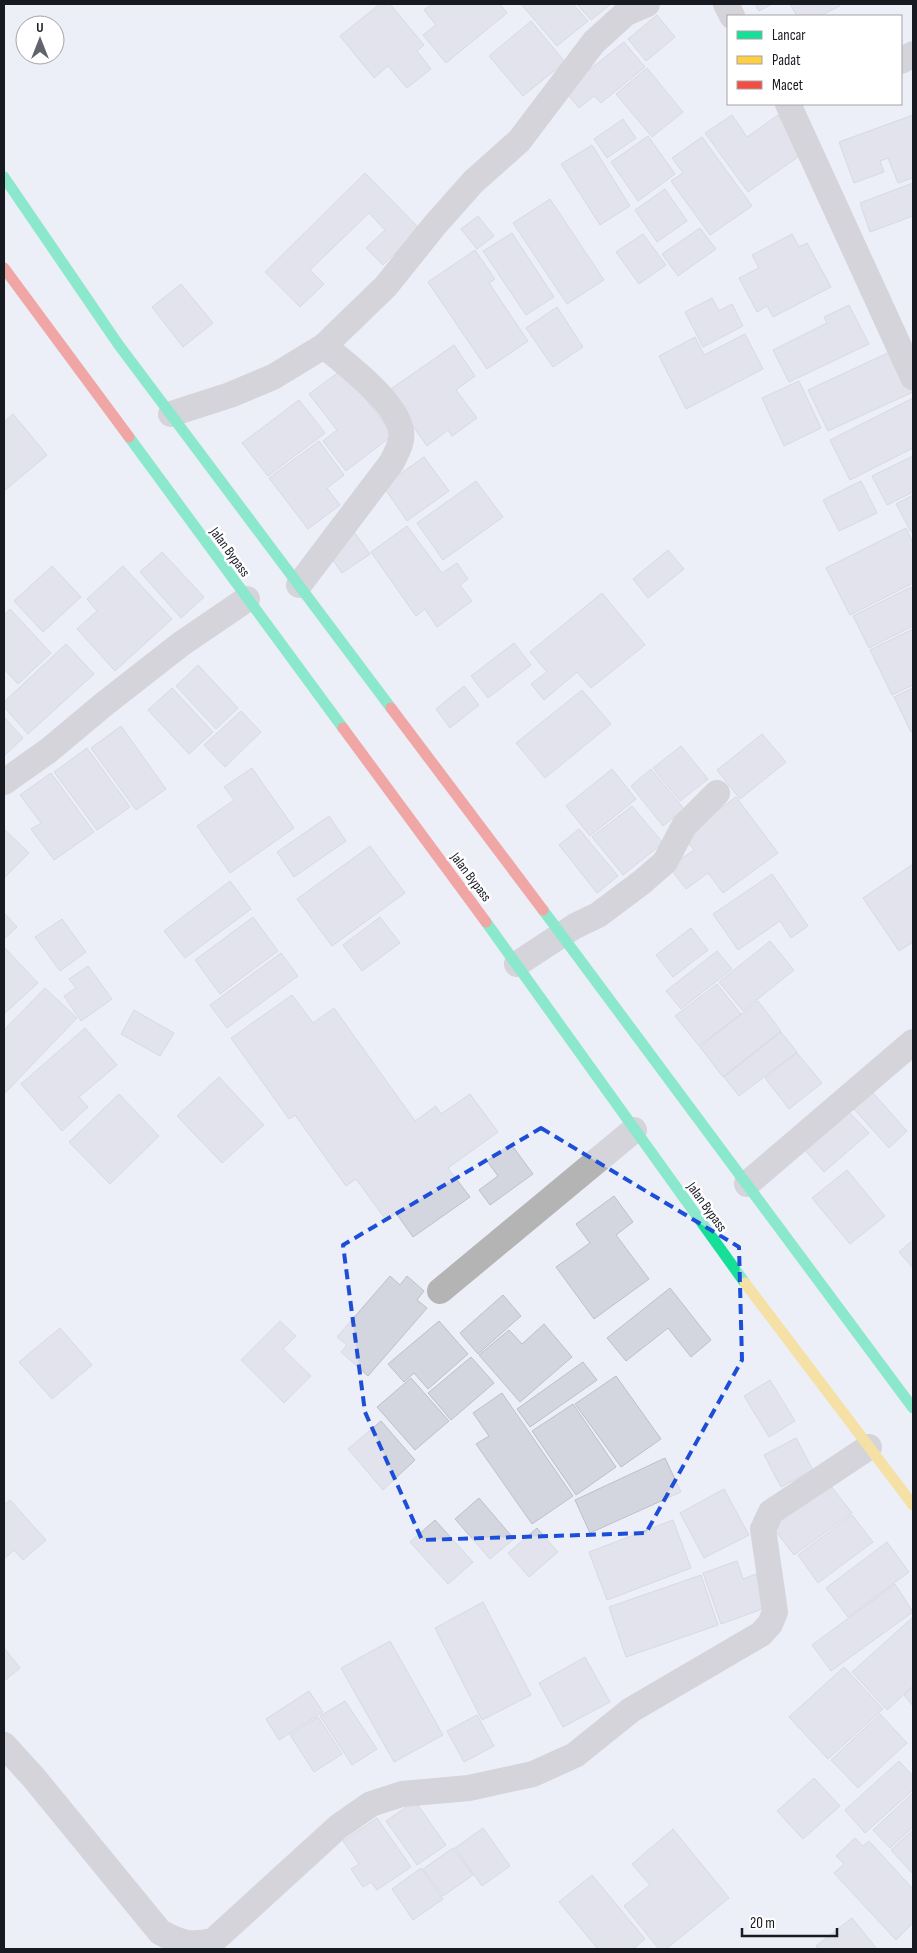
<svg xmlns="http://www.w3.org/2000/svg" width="917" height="1953" font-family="'Sofia Sans Condensed',sans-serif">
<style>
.building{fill:#d4d6df;stroke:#bec0c8}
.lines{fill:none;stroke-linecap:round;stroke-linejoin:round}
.street{stroke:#b5b4b5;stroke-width:26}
.fast{stroke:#16e098;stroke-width:11}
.slow{stroke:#ffcf43;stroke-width:11}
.jam{stroke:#f24e42;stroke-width:11}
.marked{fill:none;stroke:#1d4ed8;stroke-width:4;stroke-dasharray:10 6;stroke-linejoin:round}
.labels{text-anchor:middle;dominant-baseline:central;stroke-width:5;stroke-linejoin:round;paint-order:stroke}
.street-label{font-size:14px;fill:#181a21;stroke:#fff}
</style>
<rect width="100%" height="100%" fill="#eceef8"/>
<path class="building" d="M380,4h10l34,41 -7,6 14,18 -24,19 -19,-22 -14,12 -34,-42z
M432,4h68l7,9 -61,50 -23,-28 13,-10 -12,-15z
M521,4h52l15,17 -31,25z
M577,4h34l-20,16z
M755,4h17l-13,7z
M790,4h49l1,2 -20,10h-23z
M657,15l18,22 -29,24 -18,-22z
M531,21l34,41 -42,34 -34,-40z
M624,42l21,25 -44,36 -7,-7 -15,12 -15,-18z
M647,68l36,44 -31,25 -36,-43z
M732,115l15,22 31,-22 27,37 -57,40 -43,-59z
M913,115v63l-15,5 -10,-25 -8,3 4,11 -30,11 -15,-41z
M623,119l13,19 -29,20 -13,-19z
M648,136l27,38 -37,27 -27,-39z
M702,137l50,69 -42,29 -39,-54 12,-8 -11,-15z
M592,145l38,61 -30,19 -39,-61z
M365,173l55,56 -37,36 -17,-17 19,-18 -16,-17 -59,57 14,14 -24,23 -35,-35z
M913,183v33l-43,16 -10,-29z
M665,189l22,32 -30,21 -22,-32z
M550,199l54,81 -37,24 -54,-81z
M478,216l16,20 -17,13 -16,-20z
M700,228l16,21 -38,27 -16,-22z
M512,233l42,64 -28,18 -43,-64z
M643,234l23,31 -27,19 -23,-32z
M792,234l7,13 8,-4 24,44 -58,30 -6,-11 -10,6 -18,-34 20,-10 -7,-13z
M475,250l20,29 -6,4 39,58 -41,28 -59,-87z
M181,284l32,39 -30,24 -31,-40z
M712,298l7,13 13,-7 11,22 -40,21 -18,-35z
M849,305l20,39 -80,38 -16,-32 54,-27 -3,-6z
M557,307l26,40 -30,20 -27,-39z
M745,334l18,35 -77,40 -27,-53 36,-19 9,18z
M454,345l21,31 -19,14 21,28 -25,18 -4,-6 -21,16 -39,-55z
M894,350l19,42 -85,39 -20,-41z
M343,369l50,66 -47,36 -23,-30 14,-11 -28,-36z
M799,381l22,47 -37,18 -22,-48z
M913,398v50l-63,32 -20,-40z
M299,400l26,33 -57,43 -26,-33z
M13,414l34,41 -43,36v-69z
M319,441l25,34 -17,13 13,17 -32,24 -39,-51z
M913,456v36l-26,13 -15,-29z
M424,457l25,34 -42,30 -24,-35z
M476,481l27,36 -60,43 -26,-37z
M861,481l16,32 -38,18 -16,-31z
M913,495v36l-2,1 -15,-28z
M407,526l35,47 15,-10 11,16 -8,6 12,16 -35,26 -12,-18 -9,7 -45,-64z
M906,528l7,15v40l-63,32 -24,-47z
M354,532l16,22 -28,19 -15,-21z
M668,550l16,19 -36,29 -15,-19z
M162,552l42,45 -23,21 -41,-46z
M52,566l29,31 -38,35 -29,-31z
M123,566l49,53 -57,52 -38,-42 20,-18 -10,-12z
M911,587l2,4v35l-44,22 -16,-32z
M602,593l43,52 -54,43 -14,-16 -33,28 -13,-16 16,-12 -17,-20z
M10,609l41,44 -33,31 -14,-15v-54z
M913,629v56l-21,10 -22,-45z
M514,643l17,22 -43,33 -17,-22z
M66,644l28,30 -66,60 -24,-27v-5z
M198,665l40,43 -22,21 -40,-43z
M464,686l15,19 -29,23 -14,-19z
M172,688l41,44 -24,22 -41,-44z
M913,688v43l-2,1 -17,-35z
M582,690l29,34 -66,54 -29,-35z
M241,711l20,21 -36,35 -21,-22z
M4,717l19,21 -19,18z
M121,726l45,63 -30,21 -45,-62z
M762,734l24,28 -46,37 -23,-29z
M681,746l27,33 -28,22 -27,-33z
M87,748l43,59 -33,23 -43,-58z
M252,768l42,60 -64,45 -33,-47 37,-26 -10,-13z
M612,769l24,30 -46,37 -24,-30z
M651,769l33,40 -21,17 -32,-40z
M51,773l43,59 -40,28 -23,-31 10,-6 -21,-28z
M736,797l42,56 -55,40 -15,-20 -22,16 -17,-22 25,-17 -11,-14z
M632,806l31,37 -40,32 -31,-38z
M329,816l17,25 -52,36 -17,-25z
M4,829l25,24 -25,25z
M579,829l39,47 -21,17 -38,-48z
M370,846l35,47 -73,53 -35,-47z
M913,864v78l-14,9 -36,-53z
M772,874l36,52 -17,12 -11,-17 -42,29 -25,-36z
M230,881l21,28 -66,49 -21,-27z
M4,913l13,14 -13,12z
M253,917l25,34 -58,43 -25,-34z
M380,917l20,26 -38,28 -19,-26z
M62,919l24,33 -26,19 -25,-34z
M691,928l17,22 -35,27 -17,-22z
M770,941l24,29 -51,41 -24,-29z
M4,947l34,36 -34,31z
M717,951l15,18 -51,40 -15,-18z
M281,953l17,23 -71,52 -17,-23z
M88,966l24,33 -31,22 -17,-25 12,-8 -7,-9z
M717,984l24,30 -42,32 -24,-30z
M45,988l32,30 -73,76v-64z
M292,995l21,28 21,-15 81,113 21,-15 5,8 29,-20 28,38 -50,36 22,29 -57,40 -17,-24 -10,7 -30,-41 -10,7 -51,-71 -6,4 -58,-81z
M758,1001l23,30 -58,46 -23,-30z
M134,1010l40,23 -14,23 -39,-22z
M85,1028l32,37 -38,32 9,10 -26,24 -41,-47z
M781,1032l16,20 -58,44 -15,-19z
M797,1053l25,30 -33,26 -24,-31z
M219,1077l45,48 -42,38 -45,-47z
M873,1093l34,38 -18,17 -35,-39z
M119,1094l40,42 -49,48 -41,-42z
M847,1110l22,23 -45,39 -21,-24z
M511,1144l22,30 -43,31 -11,-15 19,-14 -11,-15z
M847,1170l38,46 -35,28 -38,-46z
M614,1196l19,26 -17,13 33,44 -55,40 -38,-52 34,-24 -14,-19z
M913,1240v28l-14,-16z
M390,1276l10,9 7,-9 17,15 -7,9 10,8 -59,68 -27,-24 6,-7 -10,-8z
M670,1288l41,52 -20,17 -23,-29 -42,33 -19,-23z
M503,1295l18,21 -43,38 -18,-21z
M280,1321l16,15 -13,13 28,27 -27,27 -43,-43z
M439,1321l29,33 -40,35 -14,-16 -10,9 -16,-18z
M544,1324l28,33 -52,45 -41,-47 30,-25 13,14z
M60,1328l32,37 -40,34 -33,-37z
M471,1357l23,26 -43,37 -23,-27z
M583,1362l14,18 -67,47 -13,-18z
M616,1376l45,63 -40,28 -46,-63z
M411,1378l38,43 -34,29 -38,-43z
M770,1380l25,41 -26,16 -25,-41z
M502,1393l71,103 -41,28 -56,-80 13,-8 -16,-23z
M573,1404l43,63 -40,28 -44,-64z
M381,1421l34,39 -32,30 -35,-41z
M796,1438l17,32 -32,17 -17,-32z
M665,1458l16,34 -91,41 -15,-33z
M828,1482l24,31 -58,42 -24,-31z
M724,1489l25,46 -45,23 -24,-45z
M479,1498l35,41 -24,20 -35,-40z
M10,1500l36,40 -23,20 -9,-10 -10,9v-54z
M852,1515l21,27 -55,41 -20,-28z
M435,1520l38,42 -25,22 -38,-42z
M673,1520l18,48 -84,32 -18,-48z
M537,1528l21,24 -29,25 -21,-24z
M887,1542l22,30 -61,45 -22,-29z
M737,1561l6,18 13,-5 12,33 -47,17 -18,-51z
M701,1575l17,50 -92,32 -17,-50z
M895,1584l18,28 -82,59 -19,-26z
M483,1602l48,93 -49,25 -47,-92z
M913,1617v69l-26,24 -35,-38z
M390,1641l53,94 -49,27 -53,-94z
M4,1648l16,20 -16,13z
M585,1657l25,45 -47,25 -24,-44z
M844,1667l39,42 -55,50 -39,-42z
M913,1687v19l-9,-11z
M309,1691l14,21 -44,28 -13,-21z
M345,1701l32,48 -25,16 -32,-49z
M880,1714l27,29 -49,45 -27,-28z
M477,1715l17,31 -30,16 -17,-31z
M318,1717l24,37 -28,18 -24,-37z
M899,1761l14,15v14l-48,43 -20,-23z
M814,1778l26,28 -37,33 -26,-28z
M913,1793v34l-23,21 -17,-18z
M415,1801l31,44 -29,20 -31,-44z
M377,1818l34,49 -34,23 -6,-8 -8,5 -12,-18 8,-5 -16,-23z
M483,1828l27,38 -28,20 -27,-38z
M673,1829l56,69 -63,51h-7l-35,-43 26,-21 -18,-21z
M913,1830v42l-1,1 -21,-23z
M855,1838l8,8 6,-5 44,48v34l-17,17 -62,-67 10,-9 -8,-8z
M453,1848l20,27 -30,21 -20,-27z
M421,1868l22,31 -30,21 -21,-31z
M592,1875l53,64 -12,10h-35l-39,-47z
M852,1918l25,31h-59l-2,-3z"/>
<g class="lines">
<path class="street" d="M726,4l6,12
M901,61l12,-7
M788,104l125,273
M171,414l59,-19 43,-18 51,-31 62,-60 48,-60 39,-44 46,-41 75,-99 32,-29 21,-9
M299,585l93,-123c3,-7 8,-15 9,-22 6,-31 -55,-76 -77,-94
M4,782l44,-31 55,-46 78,-61 66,-45
M517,964l58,-38 23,-11 44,-33 23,-20 19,-36 33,-33
M747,1184l166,-142
M440,1291l194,-161
M4,1745l30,33 126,154c20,11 30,14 53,9l125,-114 33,-23 31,-10 67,-6 64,-14 42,-19 56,-45 130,-76 9,-10 5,-12 -12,-83 8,-17 98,-65"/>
<path class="fast" d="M4,177l114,167 273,364
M129,437l214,291
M543,910l370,498
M486,922l259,361"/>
<path class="slow" d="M745,1283l168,222"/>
<path class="jam" d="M4,268l125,169
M391,708l152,202
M343,728l143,194"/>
</g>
<path d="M0 0H917V1953H0ZM541,1128l198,119 3,113 -96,173 -224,7 -57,-128 -22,-167z" fill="#eceef8" fill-opacity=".55" fill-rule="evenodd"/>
<path class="marked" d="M541,1128l198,119 3,113 -96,173 -224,7 -57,-128 -22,-167z"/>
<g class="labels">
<g class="street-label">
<text transform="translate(230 552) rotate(54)">Jalan Bypass</text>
<text transform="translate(471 877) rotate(53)">Jalan Bypass</text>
<text transform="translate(707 1207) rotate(54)">Jalan Bypass</text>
</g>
</g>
<rect width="917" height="1953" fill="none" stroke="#181a21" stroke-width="10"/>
<rect x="727" y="15" width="175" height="90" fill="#ffffff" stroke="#a3a3a6"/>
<rect x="737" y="31" width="25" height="8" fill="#16e098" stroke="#a3a3a6"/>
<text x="772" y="40" font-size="15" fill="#181a21">Lancar</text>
<rect x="737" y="56" width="25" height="8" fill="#ffcf43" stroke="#a3a3a6"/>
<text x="772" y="65" font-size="15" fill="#181a21">Padat</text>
<rect x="737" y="81" width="25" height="8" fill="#f24e42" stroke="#a3a3a6"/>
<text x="772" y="90" font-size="15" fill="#181a21">Macet</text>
<g transform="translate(40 40)"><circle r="24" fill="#ffffff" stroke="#a3a3a6"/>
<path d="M0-4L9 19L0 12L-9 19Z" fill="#62646c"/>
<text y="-8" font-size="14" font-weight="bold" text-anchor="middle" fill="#181a21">U</text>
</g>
<path d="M742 1928v8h95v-8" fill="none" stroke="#181a21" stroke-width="2.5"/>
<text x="750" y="1928" font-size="15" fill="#181a21" stroke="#ffffff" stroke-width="4" paint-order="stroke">20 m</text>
</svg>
